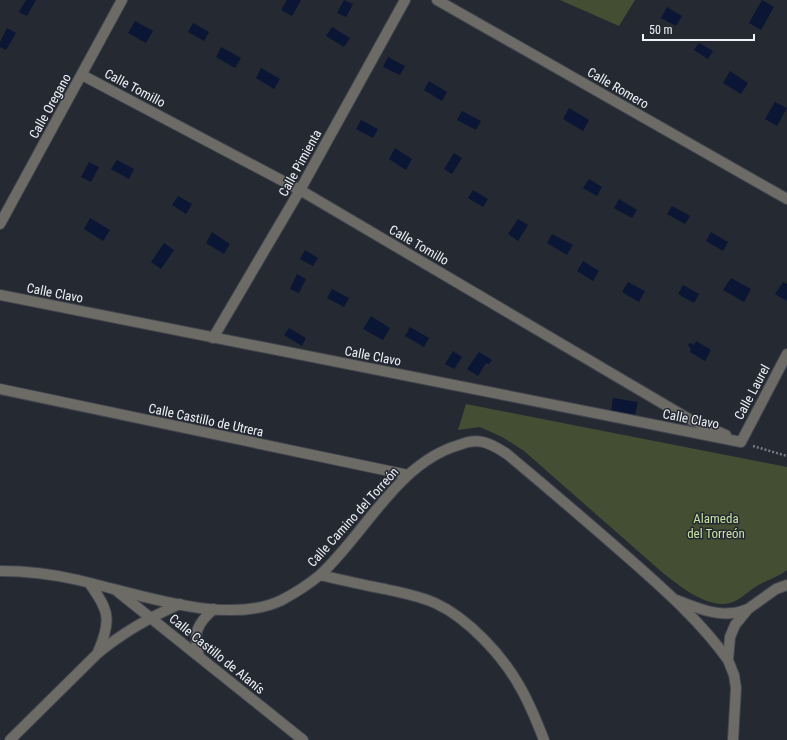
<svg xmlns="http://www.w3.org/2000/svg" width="787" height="740" font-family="'Roboto Condensed',sans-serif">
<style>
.green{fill:#434e32}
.water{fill:#0a1633}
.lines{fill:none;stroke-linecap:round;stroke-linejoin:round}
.street-casing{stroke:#41454e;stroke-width:12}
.path{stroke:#777a82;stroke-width:2.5;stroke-dasharray:2 2;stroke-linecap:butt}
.street{stroke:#6d6b66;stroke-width:10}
.labels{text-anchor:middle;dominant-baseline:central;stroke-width:3;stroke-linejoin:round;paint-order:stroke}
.street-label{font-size:13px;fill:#f0f2f8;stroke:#252932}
.park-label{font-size:13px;fill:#c8e2a1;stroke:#252932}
</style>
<rect width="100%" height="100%" fill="#252932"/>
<path class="green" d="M560,0h75l-16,26z
M466,404l321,63v103c-9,7 -20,10 -30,16 -7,4 -13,10 -20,14 -24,14 -56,-13 -74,-27l-139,-122 -22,-14 -22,-10 -22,3z"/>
<path class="water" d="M26,0h10l-9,16 -8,-4z
M287,0h14l-9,16 -11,-6z
M344,0l9,4 -7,13 -9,-4z
M762,0l12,7 -13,23 -12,-7z
M667,7l15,9 -6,10 -15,-8z
M135,21l18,10 -7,12 -18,-10z
M193,23l16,9 -5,9 -16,-9z
M332,27l18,11 -6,9 -18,-11z
M7,28l9,5 -10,17 -6,-3v-5z
M699,43l14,8 -5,8 -14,-9z
M221,47l20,11 -6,10 -19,-11z
M388,57l17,9 -5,9 -17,-8z
M261,68l19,11 -6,10 -18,-11z
M730,71l18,12 -7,11 -18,-11z
M429,81l18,11 -5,9 -18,-11z
M775,102l12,6 -10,18 -12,-7z
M569,108l20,12 -6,11 -20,-12z
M462,111l19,10 -5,9 -19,-10z
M361,120l17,9 -5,9 -17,-9z
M395,148l17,11 -6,11 -17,-11z
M454,153l8,5 -10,16 -8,-5z
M117,160l17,9 -5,10 -18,-10z
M89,162l10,5 -8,15 -10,-5z
M589,179l13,8 -5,9 -14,-8z
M473,190l15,9 -5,8 -15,-9z
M178,196l14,8 -6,10 -14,-9z
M619,199l18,11 -5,8 -18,-10z
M672,206l18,10 -5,8 -18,-10z
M90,218l20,12 -7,11 -19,-12z
M518,219l10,6 -10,16 -10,-7z
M212,232l18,12 -6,10 -18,-11z
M711,232l17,10 -5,9 -17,-10z
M552,234l21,11 -6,10 -20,-12z
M164,243l10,7 -13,19 -10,-7z
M305,250l13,8 -5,8 -13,-7z
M583,261l16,10 -6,10 -16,-10z
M297,274l9,5 -7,14 -9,-4z
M731,278l20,11 -7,13 -21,-12z
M628,282l17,9 -6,11 -17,-10z
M783,282l4,2v17l-12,-7z
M683,285l16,9 -5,9 -16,-9z
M332,289l17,9 -5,9 -17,-9z
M371,316l19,12 -7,12 -20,-11z
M410,327l19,11 -5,9 -19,-11z
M289,328l17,10 -4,8 -18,-11z
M696,341l15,9 -6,11 -15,-9 1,-3 -3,-4 2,-2 4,2z
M453,351l9,6 -8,12 -9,-5z
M479,352l13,8 -3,4 -3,-1 -8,13 -11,-7z
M613,398l25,4 -3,13 -24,-4z"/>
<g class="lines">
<g class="street-casing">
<path id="street" d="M437,0l350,199
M82,75l218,115 389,229 37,16
M0,224l122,-224
M0,295l741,147
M213,338l87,-148 105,-190
M0,389l408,86
M741,442l46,-88
M0,571c27,0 52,3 78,9 57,13 149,47 204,20 13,-7 26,-15 38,-25 45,-41 77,-112 139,-130 7,-3 16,-5 24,-3 9,2 16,7 24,12 42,35 84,71 125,107 34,30 70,62 96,99
M320,575c22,5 43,10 65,14 17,4 34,7 50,14 33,15 68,53 85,84 10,17 17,35 24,53
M89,583c20,27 23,37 9,69
M117,591l186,149
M676,600c17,6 38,16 56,13 6,0 11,-2 16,-4
M199,656c-6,-22 -3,-32 15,-47
M10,740l87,-86c25,-21 53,-37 83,-50
M733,740l3,-52 -2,-13 -6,-15 2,-23 5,-12 13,-16 28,-20 11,-4"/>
</g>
<path class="path" d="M753,446l34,10"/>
<use href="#street" class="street"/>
</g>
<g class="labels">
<g class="street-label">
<text transform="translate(135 88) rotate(28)">Calle Tomillo</text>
<text transform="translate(618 88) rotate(30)">Calle Romero</text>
<text transform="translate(50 106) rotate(-61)">Calle Oregano</text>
<text transform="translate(300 163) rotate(-61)">Calle Pimienta</text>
<text transform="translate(419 245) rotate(30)">Calle Tomillo</text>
<text transform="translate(55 293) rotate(11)">Calle Clavo</text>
<text transform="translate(373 356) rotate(11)">Calle Clavo</text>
<text transform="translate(752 392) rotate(-62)">Calle Laurel</text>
<text transform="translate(691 419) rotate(11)">Calle Clavo</text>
<text transform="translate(206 420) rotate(12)">Calle Castillo de Utrera</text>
<text transform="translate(353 517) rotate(-48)">Calle Camino del Torreón</text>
<text transform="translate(217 654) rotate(39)">Calle Castillo de Alanís</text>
</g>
<g class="park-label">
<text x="716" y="518">Alameda<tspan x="716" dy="15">del Torreón</tspan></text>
</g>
</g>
<path d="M643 34v6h111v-6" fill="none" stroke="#f0f2f8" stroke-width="2"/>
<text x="649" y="34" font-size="12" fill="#f0f2f8" stroke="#252932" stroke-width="3" paint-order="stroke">50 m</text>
</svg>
